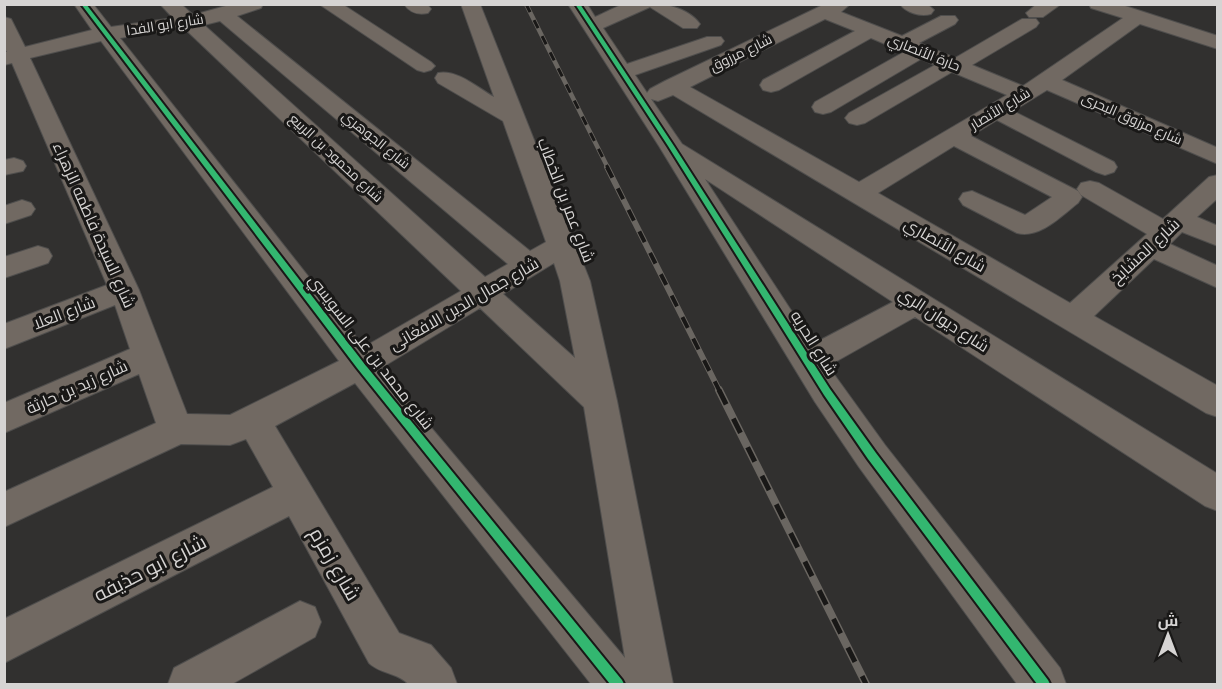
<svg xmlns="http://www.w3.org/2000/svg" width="1222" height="689" font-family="'Fira Sans',Cairo,sans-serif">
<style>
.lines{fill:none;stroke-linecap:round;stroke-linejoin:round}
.minor-casing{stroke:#4f4e4d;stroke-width:2}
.minor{fill:#716962;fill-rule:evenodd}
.rail-far2-casing{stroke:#6a6661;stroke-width:4.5}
.rail-far1-casing{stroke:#6a6661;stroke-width:6}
.rail-casing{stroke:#6a6661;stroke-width:8}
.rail-far2{stroke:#191817;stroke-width:3;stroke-dasharray:9;stroke-linecap:butt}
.rail-far1{stroke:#191817;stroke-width:4;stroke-dasharray:12;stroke-linecap:butt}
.rail{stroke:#191817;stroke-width:5;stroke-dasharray:16;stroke-linecap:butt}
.cycleway-casing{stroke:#191817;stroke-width:4}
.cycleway{fill:#33b770;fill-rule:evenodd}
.labels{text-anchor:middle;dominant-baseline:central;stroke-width:6;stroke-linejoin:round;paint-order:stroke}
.far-street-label{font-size:14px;fill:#d6d4d3;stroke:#191817}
.street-label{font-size:16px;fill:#d6d4d3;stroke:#191817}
.near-street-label{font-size:20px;fill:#d6d4d3;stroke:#191817}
</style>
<rect width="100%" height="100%" fill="#31302f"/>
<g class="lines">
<g class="minor-casing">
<path id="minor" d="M74,4h19l18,23 62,-9 -13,-14h21l12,11 40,-11h30l-2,4 -24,8 293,235 16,-9 -43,-121 -65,-38 -3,-5 3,-5c19,-4 40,15 56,24l-33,-93h19l110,277 27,120 56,283h-82l-236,-301 -80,43 124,207 32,12 20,23 6,16h-49c-9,-11 -28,-10 -39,-21l-80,-147 -285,147v-44l269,-132 -27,-48 -16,6 -49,-1 -177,83v-35l152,-69 -17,-49 -135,59v-30l126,-54 -15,-44 -111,44v-25l103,-39 -95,-222 -8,2v-13h3l-3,-5v-30l7,2 14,28 67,-17zM220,21l288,243 -23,13 -281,-252zM184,28l277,263 -97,56 -244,-309zM101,41l238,320 -109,54 -43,-1 -48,-124 -109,-232zM554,263l6,18 15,77 -72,-64zM480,308l104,99 41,251 -244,-290z
M319,4h23l89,58 4,4 -4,4 -7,2 -7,-2z
M404,4h23l4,5 -3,4c-10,2 -18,0 -24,-9z
M568,4h19l8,13c10,-4 21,-11 31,-13 23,-3 59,-1 74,20l-3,4h-14l-33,-21 -47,21 24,36 80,-27h14l3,4 -3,4 -86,30 12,18 3,-4 15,-8 160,-77h25l-9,8 61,24 39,-20h14l3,4 -3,4 -36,19 36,15 67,-39h14l3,4 -3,4 -64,38 51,21 100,-68 -32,-10 -2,-4h30l99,32v13l-78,-25 -78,56 156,68v16l-171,-74 -34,21 101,51 3,5 -3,5 -9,3 -9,-3 -99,-52 -26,16 107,55 4,6 -4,6c-17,13 -38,36 -61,30l-54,-28 -4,-6 4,-6 9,-2 53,24 27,-18 -98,-51 -76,47 192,110 77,-69 -66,-39 -4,-6 4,-6 9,-2 9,2 64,36 46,-42 9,-2v23l-21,19 21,9v20l-36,-14 -12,12 48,22v22l-64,-29 -60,57 124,70v31l-12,-4 -533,-318 -15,6 -7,-2 31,45 536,330v37l-13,-5 -290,-189 -87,49 57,79 175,223 6,16h-49l-158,-217 -44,-65 -156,-256zM825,19l30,12 -92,49 -3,5 3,5 8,2 8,-2 92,-52 33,14 -89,50 -3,5 3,5 8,2 8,-2 90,-53 14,6 -86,48 -4,5 4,5 8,2 8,-2 87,-51 55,23 -148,87 -169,-95zM705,179l188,123 -80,42z
M900,4h27l7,6 -3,4c-10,3 -25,-1 -31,-10z
M1037,4h24l-18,13h-14l-3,-4z
M14,158l9,3 3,5 -3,5 -19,4v-15z
M22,200l9,3 4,6 -4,6 -27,9v-18z
M38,246l10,3 4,7 -4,7 -44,15v-21z
M300,601l15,6 6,15 -6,15 -83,47h-64l6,-16z"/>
</g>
<use href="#minor" class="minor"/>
<g class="rail-far2-casing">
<path id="rail-far2" d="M526,4l82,164"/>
</g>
<g class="rail-far1-casing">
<path id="rail-far1" d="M607,167l113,225"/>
</g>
<g class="rail-casing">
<path id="rail" d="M719,390l147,294"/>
</g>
<use href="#rail-far2" class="rail-far2"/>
<use href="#rail-far1" class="rail-far1"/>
<use href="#rail" class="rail"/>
<g class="cycleway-casing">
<path id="cycleway" d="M81,4h5l277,358 259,318 2,4h-14l-253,-316z
M575,4h5l94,142 156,243 46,64 172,227 2,4h-13l-169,-225 -44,-64 -156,-249z"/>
</g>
<use href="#cycleway" class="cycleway"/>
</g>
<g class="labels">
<g class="far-street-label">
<text transform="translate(165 25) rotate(-9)">شارع ابو الفدا</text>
<text transform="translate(741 53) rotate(-26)">شارع مرزوق</text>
<text transform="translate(924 53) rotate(22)">حارة الأنصاري</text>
<text transform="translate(1000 109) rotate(-31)">شارع الأنصار</text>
<text transform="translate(1132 119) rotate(24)">شارع مرزوق البحرى</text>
<text transform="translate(376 140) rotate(39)">شارع الجوهري</text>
<text transform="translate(336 158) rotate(43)">شارع محمود بن الربيع</text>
</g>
<g class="street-label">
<text transform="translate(566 200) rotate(69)">شارع عمر بن الخطاب</text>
<text transform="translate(94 225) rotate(66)">شارع السيدة فاطمه الزهراء</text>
<text transform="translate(945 245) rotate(30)">شارع الأنصاري</text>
<text transform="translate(1145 251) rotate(-43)">شارع المشايخ</text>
<text transform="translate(464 304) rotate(-30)">شارع جمال الدين الافغانى</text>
<text transform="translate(64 313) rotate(-21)">شارع العلا</text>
<text transform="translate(944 320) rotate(33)">شارع ديوان الري</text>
<text transform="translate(814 343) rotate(58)">شارع الحريه</text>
<text transform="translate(371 352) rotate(52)">شارع محمد بن على السويسي</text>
<text transform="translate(77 387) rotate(-24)">شارع زيد بن حارثة</text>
</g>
<g class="near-street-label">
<text transform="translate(335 564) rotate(60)">شارع زمزم</text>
<text transform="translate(150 568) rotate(-27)">شارع ابو حذيفه</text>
</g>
</g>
<rect width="1222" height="689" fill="none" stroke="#d6d4d3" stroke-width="12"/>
<g transform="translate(1168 635)" stroke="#191817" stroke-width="4.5" paint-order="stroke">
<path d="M0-4.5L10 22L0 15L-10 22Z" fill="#d6d4d3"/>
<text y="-9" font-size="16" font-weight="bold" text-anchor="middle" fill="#d6d4d3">ش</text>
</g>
</svg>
